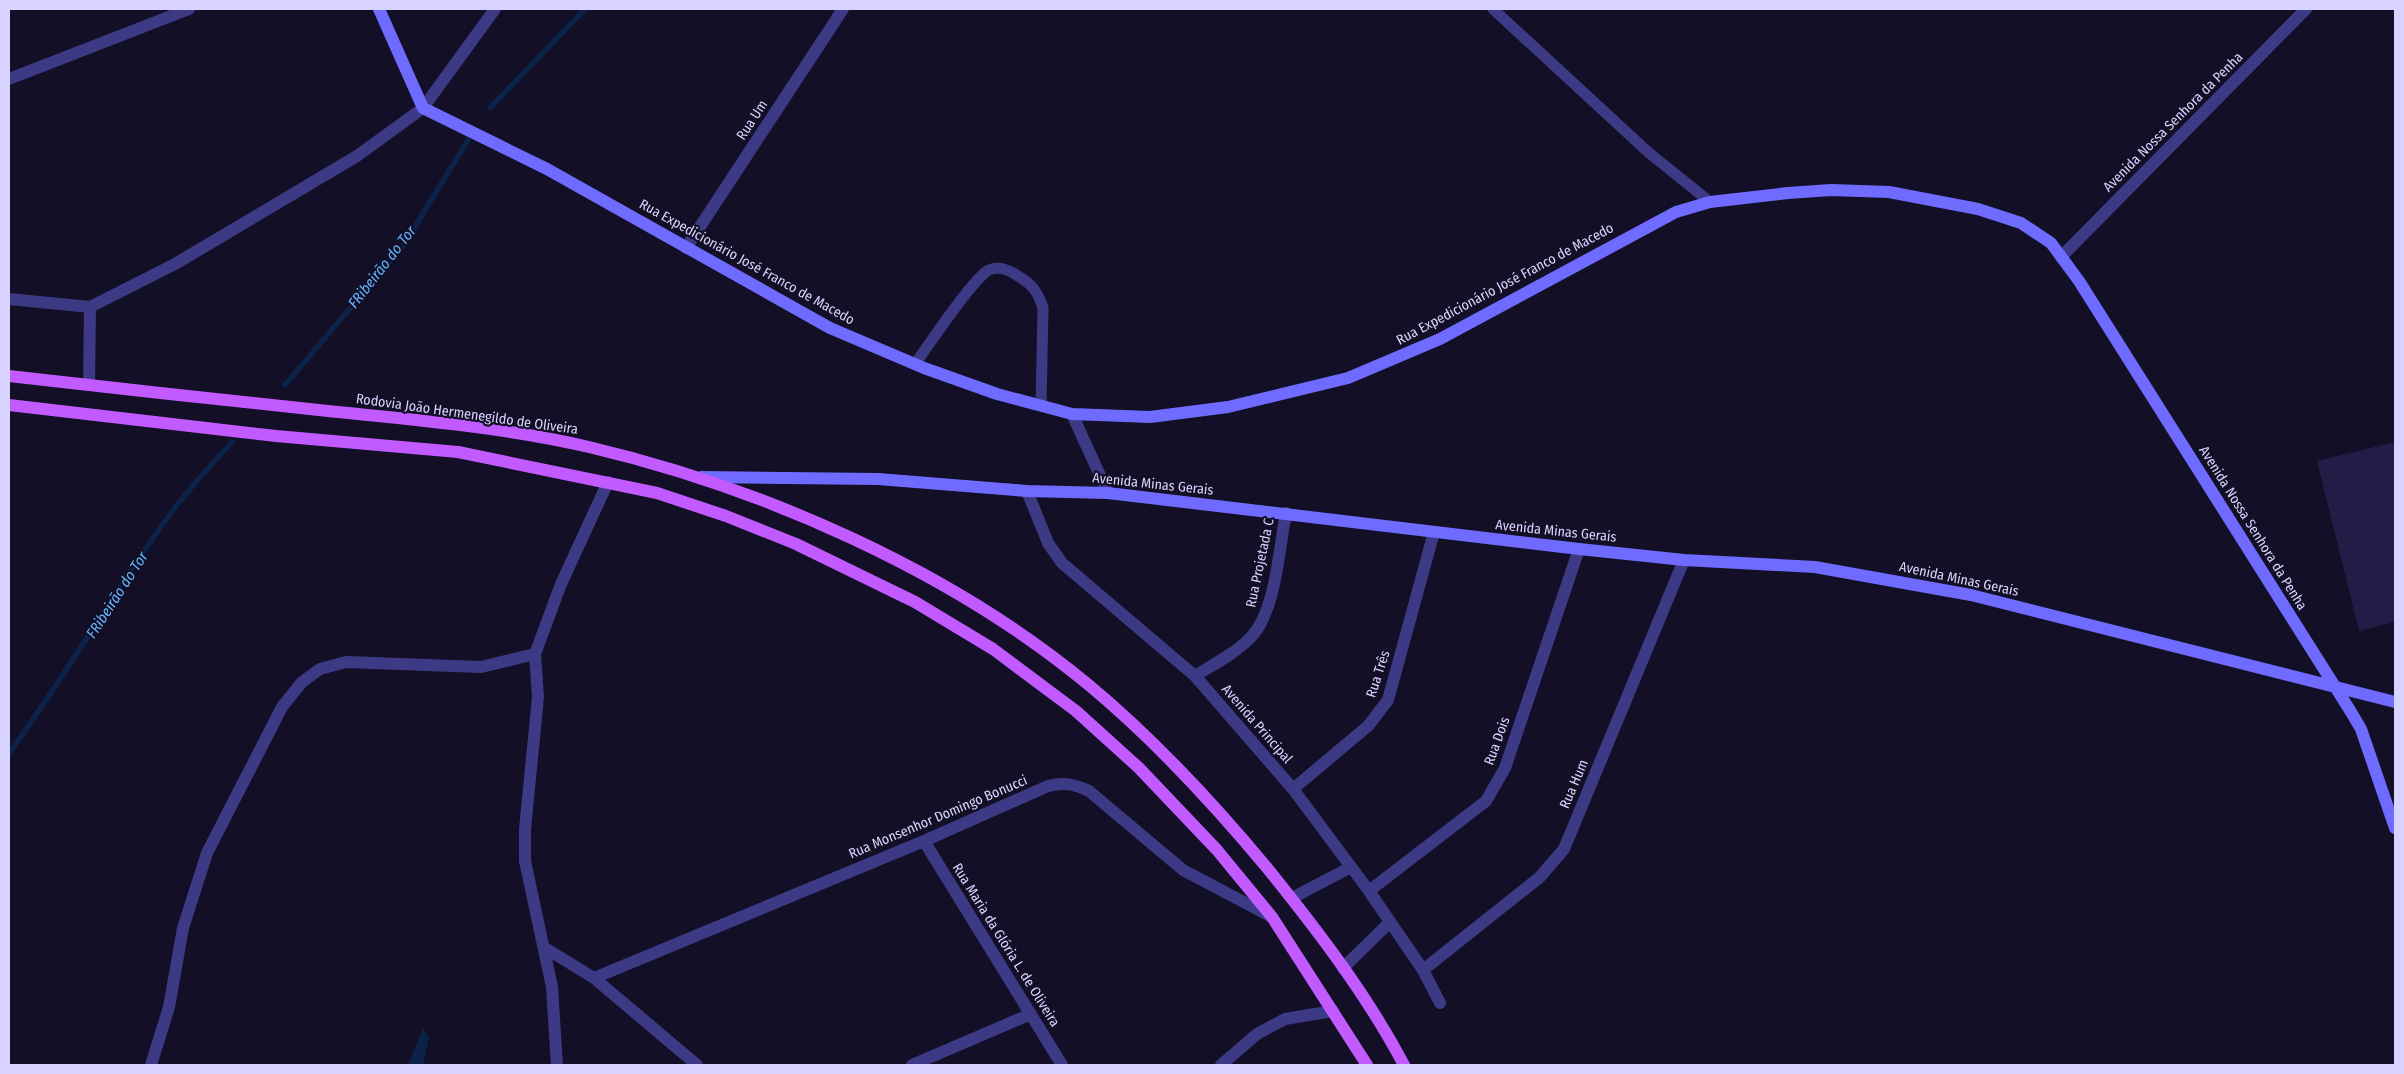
<svg xmlns="http://www.w3.org/2000/svg" width="2404" height="1074" font-family="'Fira Sans Condensed',sans-serif">
<style>
.water{fill:#0c2248}
.lines{fill:none;stroke-linecap:round;stroke-linejoin:round}
.stream{stroke:#0c2248;stroke-width:5.5}
.building{fill:#241b47}
.lane{stroke:#3d3a85;stroke-width:11}
.street{stroke:#3d3a85;stroke-width:12}
.secondary{stroke:#6f6bff;stroke-width:12}
.primary{stroke:#c25bff;stroke-width:12}
.labels{text-anchor:middle;dominant-baseline:central;stroke-width:4.5;stroke-linejoin:round;paint-order:stroke}
.street-label{font-size:14px;fill:#d9d4ff;stroke:#130f26}
.water-label{font-size:15px;font-style:italic;fill:#62b6ff;stroke:#130f26}
</style>
<rect width="100%" height="100%" fill="#130f26"/>
<path class="water" d="M423,1028l6,10 -6,27h-15z"/>
<g class="lines">
<path class="stream" d="M490,108l95,-99
M285,385l118,-139 65,-106
M9,753c56,-76 103,-159 159,-236 19,-27 42,-51 64,-75"/>
</g>
<path class="building" d="M2395,442v180l-36,9 -42,-170z"/>
<g class="lines">
<path class="lane" d="M1493,9l155,143 62,50
M915,364c13,-18 58,-86 74,-94 10,-4 21,0 29,6 14,8 20,16 25,32l-2,98"/>
<path class="street" d="M9,79l180,-70
M686,248l157,-239
M2061,257l245,-248
M9,299l81,8 85,-43 182,-108 66,-48 72,-99
M89,385l1,-78
M1072,414l36,79
M1027,491l21,52 14,20 133,113 98,113 76,102 54,79 17,33
M1195,676c19,-12 41,-23 56,-39 25,-26 28,-89 35,-124
M1293,789l75,-63 20,-26 46,-168
M924,841l138,224
M1369,891l117,-90 19,-33 74,-219
M1292,898l59,-31
M545,948l49,30 103,87
M1343,968l47,-46
M1423,970l117,-93 24,-28 120,-289
M594,978l330,-137 124,-55c16,-4 26,-2 41,5l94,79 89,47
M151,1065l18,-58 14,-79 24,-75 75,-146 20,-25 18,-13 26,-7 135,5 54,-13
M557,1065l-5,-78 -27,-126v-32l13,-132 -3,-43 26,-70 47,-102
M912,1065l119,-51
M1221,1065l36,-31 28,-15 48,-8"/>
<path class="secondary" d="M379,9l44,99 124,61 283,159 94,40 73,26 75,20 78,3 78,-10 120,-29 92,-39 236,-127 34,-10 78,-9 43,-3 58,2 89,17 43,14 30,20 28,38 272,431 10,17 34,99
M701,477l177,2 149,12 81,2 471,56 105,11 131,7 156,28 424,107"/>
<path class="primary" d="M9,376c106,12 213,24 319,35 87,9 176,16 261,36 174,41 363,124 501,239 66,55 124,118 178,183 50,62 99,126 136,196
M9,405l267,31 182,16 199,41 69,23 70,28 119,58 78,47 83,62 63,57 78,82 55,67 95,148"/>
</g>
<g class="labels">
<g class="street-label">
<text transform="translate(752 120) rotate(-57)">Rua Um</text>
<text transform="translate(2173 122) rotate(-45)">Avenida Nossa Senhora da Penha</text>
<text transform="translate(747 262) rotate(29)">Rua Expedicionário José Franco de Macedo</text>
<text transform="translate(1505 284) rotate(-28)">Rua Expedicionário José Franco de Macedo</text>
<text transform="translate(467 414) rotate(8)">Rodovia João Hermenegildo de Oliveira</text>
<text transform="translate(1153 484) rotate(6)">Avenida Minas Gerais</text>
<text transform="translate(2253 528) rotate(58)">Avenida Nossa Senhora da Penha</text>
<text transform="translate(1556 531) rotate(6)">Avenida Minas Gerais</text>
<text transform="translate(1260 563) rotate(-78)">Rua Projetada C</text>
<text transform="translate(1959 579) rotate(12)">Avenida Minas Gerais</text>
<text transform="translate(1378 674) rotate(-72)">Rua Três</text>
<text transform="translate(1257 724) rotate(49)">Avenida Principal</text>
<text transform="translate(1497 741) rotate(-70)">Rua Dois</text>
<text transform="translate(1574 784) rotate(-67)">Rua Hum</text>
<text transform="translate(938 817) rotate(-23)">Rua Monsenhor Domingo Bonucci</text>
<text transform="translate(1006 945) rotate(58)">Rua Maria da Glória L. de Oliveira</text>
</g>
<g class="water-label">
<text transform="translate(382 267) rotate(-52)">FRibeirão do Tor</text>
<text transform="translate(117 595) rotate(-57)">FRibeirão do Tor</text>
</g>
</g>
<rect width="2404" height="1074" fill="none" stroke="#d9d4ff" stroke-width="20"/>
</svg>
